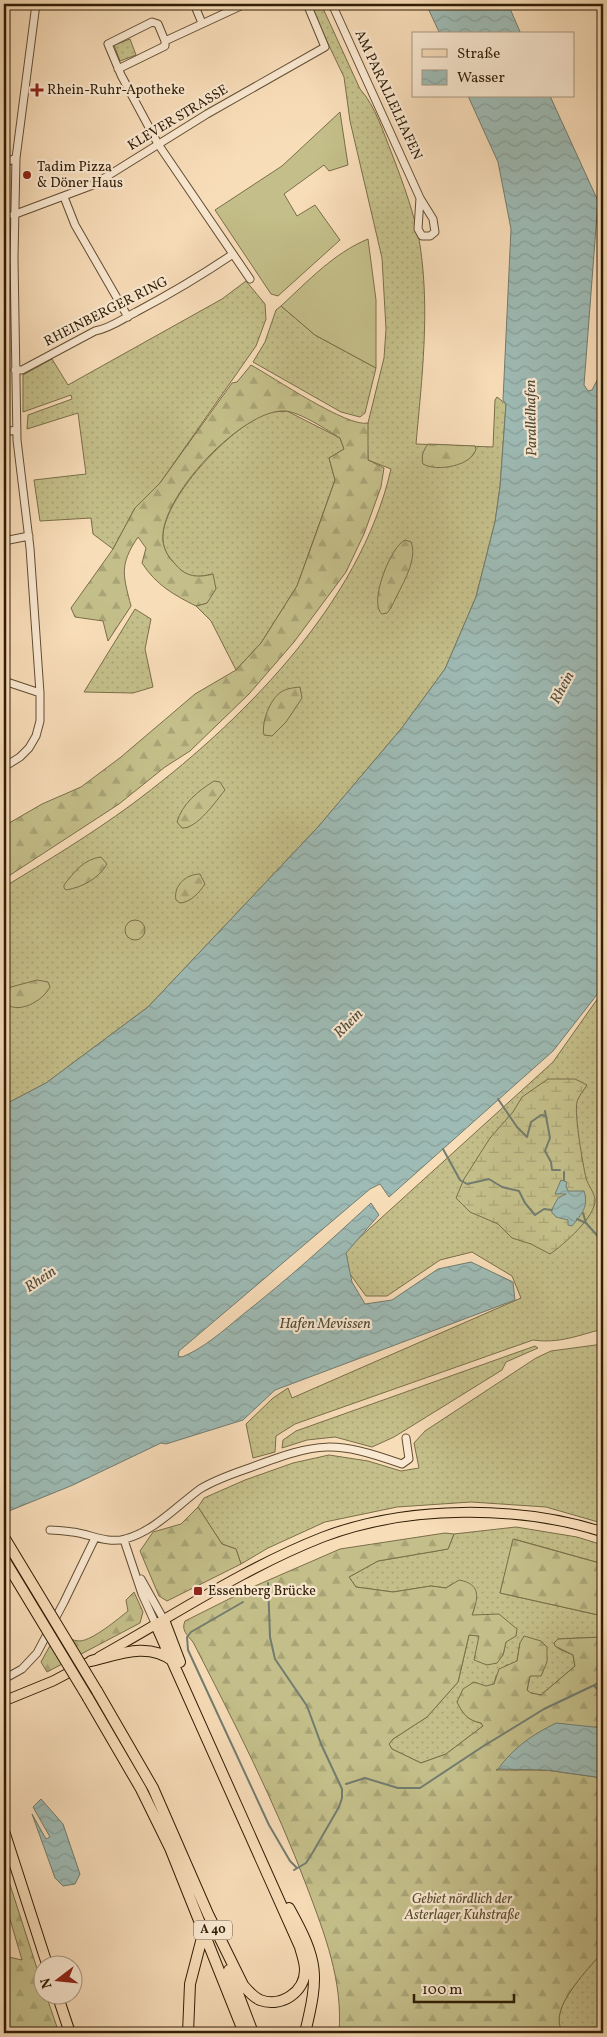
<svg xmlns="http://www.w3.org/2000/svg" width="607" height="2037" font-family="Vollkorn,serif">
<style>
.grass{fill:url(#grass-dots);stroke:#7a6e48}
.forest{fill:url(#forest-firs);stroke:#7a6e48}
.wetland{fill:url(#wetland-marsh);stroke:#7a6e48}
.garden{fill:#c4bf8a;stroke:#7a6e48}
.water{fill:url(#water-waves);stroke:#727c6f}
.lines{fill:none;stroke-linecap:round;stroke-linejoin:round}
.stream{stroke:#727c6f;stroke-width:2}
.minor-casing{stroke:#624d32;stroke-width:9}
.major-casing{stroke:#301d05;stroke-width:11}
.highway-casing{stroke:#301d05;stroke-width:12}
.minor{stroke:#fae9d2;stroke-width:7}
.major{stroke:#f8ddb9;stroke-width:9}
.highway{stroke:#f8ddb9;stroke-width:10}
.highway-bridge-casing{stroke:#301d05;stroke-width:12;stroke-linecap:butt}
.highway-bridge{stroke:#f8ddb9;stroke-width:10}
.poi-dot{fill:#8f2418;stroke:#fae9d2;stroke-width:2}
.labels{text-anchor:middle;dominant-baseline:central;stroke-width:4.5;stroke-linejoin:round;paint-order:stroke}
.shield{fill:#fae9d2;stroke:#6d5a42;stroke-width:1}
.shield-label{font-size:12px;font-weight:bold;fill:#301d05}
.poi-label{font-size:14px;fill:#301d05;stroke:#fae9d2;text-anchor:start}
.street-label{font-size:14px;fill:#301d05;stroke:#fae9d2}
.park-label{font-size:14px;font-style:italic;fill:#5c4e2d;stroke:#fae9d2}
.water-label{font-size:15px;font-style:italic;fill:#514c3a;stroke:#fae9d2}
</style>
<defs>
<pattern id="grass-dots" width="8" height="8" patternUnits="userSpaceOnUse" patternTransform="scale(1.25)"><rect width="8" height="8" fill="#c4bf8a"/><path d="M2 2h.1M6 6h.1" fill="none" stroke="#a9a476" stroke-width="1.8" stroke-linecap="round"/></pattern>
<pattern id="forest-firs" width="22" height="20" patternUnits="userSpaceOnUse" patternTransform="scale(1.25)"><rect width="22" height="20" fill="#c4bf8a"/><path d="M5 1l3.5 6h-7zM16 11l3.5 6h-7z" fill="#a9a476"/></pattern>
<pattern id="wetland-marsh" width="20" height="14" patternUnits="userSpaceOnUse" patternTransform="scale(1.25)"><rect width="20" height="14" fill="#c4bf8a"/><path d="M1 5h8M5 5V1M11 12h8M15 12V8" fill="none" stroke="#a9a476"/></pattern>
<pattern id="water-waves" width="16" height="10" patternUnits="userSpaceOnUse" patternTransform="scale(1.25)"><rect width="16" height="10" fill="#9ebbb5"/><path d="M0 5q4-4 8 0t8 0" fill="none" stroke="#88a09a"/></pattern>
</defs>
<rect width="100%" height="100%" fill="#f8ddb9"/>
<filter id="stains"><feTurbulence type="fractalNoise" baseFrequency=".004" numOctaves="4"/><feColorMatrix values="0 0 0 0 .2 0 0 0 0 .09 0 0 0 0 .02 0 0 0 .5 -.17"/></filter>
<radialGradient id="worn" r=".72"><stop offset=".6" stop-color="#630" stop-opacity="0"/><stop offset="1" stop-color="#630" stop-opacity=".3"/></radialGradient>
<path class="grass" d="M309,4h12l39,85c16,18 23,43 32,65 11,29 23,61 28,91 10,66 2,132 -4,199l77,3 2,-47 2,-3 9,7 -6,83 -5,35 -19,75 -31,72 -44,60 -83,98 -170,180 -102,76 -42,22v-218c43,-26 86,-52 127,-82 109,-81 229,-200 260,-336l-23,-9 -1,-33 17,-69 2,-29 -4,-71 -32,-137 -6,-44z
M130,39l6,16 -16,6 -6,-16z
M246,281l19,23 1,15 -10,27 -96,137 -25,25 -22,41 -20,-15 -2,-16 -51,3 -6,-41 52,-6 -8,-61 -51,16 1,-14 44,-16 -1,-4 -48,17v-37l29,-16 16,26 154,-86z
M281,306l34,29 61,33 -11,45 -5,4 -19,-5 -88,-50 12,-20 11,-32z
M287,411l53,27 4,11 -15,9 6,22 -38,106 -36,57 -25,27 -25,-49 -15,-15 11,-3 5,-29c-16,4 -25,4 -37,-10 -6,-7 -11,-13 -12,-23 -4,-40 69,-116 105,-128 5,-2 13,-1 19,-2z
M135,609l16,10 -6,30 8,38 -20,6 -49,-1z
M603,991v338c-24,6 -44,15 -70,11l-238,84 -19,12 -1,16 -22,6 -7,-34 27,-26 15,-10 4,10 229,-100 -9,-22 -40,-24 -32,8 -53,36h-21l-19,-26 -5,-12 5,-9 206,-187z
M603,1344v139l-5,39 -52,-15 -75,-5 -74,5 -72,15 -57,26 -27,16 -5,-15 -14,-5 -24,-37 6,-9 41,-18 48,-17 36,-8 39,6 33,10 18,-3 -5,-25 11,-12 111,-73 15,-7z
M535,1346l3,2 -32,14 -4,8 -108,67 -22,10 -37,-10 -28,3 -25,8 1,-8 13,-9z
M516,1527l61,10 26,8v19l-89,-25 -14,54 103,23v21l-45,2 -4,4 5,6 14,6 2,11 -34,29 -11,-2 -3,-3 3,-14 5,-1 -15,-32 -3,18 -5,4h-6l-10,11 -2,8 -37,17c6,13 10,19 24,22l2,3 -4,3 -33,25 -25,9 -29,-14 -3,-5 4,-5 34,-22 31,-35 11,-47 11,1 23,19 3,-13 -34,-27 2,-6 -22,-25 -6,4 -15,-2 -38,6 -37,-5 -7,-10 29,-16 70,-12 6,-15z
M603,1952v81h-42c-1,-6 -3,-14 -1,-20 4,-19 30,-47 43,-61z"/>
<path class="forest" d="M251,365c22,12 97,63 117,58v37l16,8 -3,19 -17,47 -18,38 -52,70 -45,52 -59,57 -25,16 -46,37 -115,75v-53l38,-22 39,-17 40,-30 74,-63 41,-24 25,-27 36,-57 21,-58 17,-48 -6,-22 15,-9 -4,-11c-13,-8 -40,-26 -55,-27 -42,-3 -128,88 -122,131 2,10 6,16 13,23 10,12 22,13 37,9l3,15 -9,14 -11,3c-22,-11 -40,-21 -54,-43l4,-15 -8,-11c-19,28 -15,38 -7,69l-23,35 -5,-20 -28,-4 -4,-9 42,-59 22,-41 25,-25 72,-100 5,-1z
M428,444l47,2 1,3c-4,17 -39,23 -53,15 -2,-8 0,-13 5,-20z
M405,540l6,2c8,19 -13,49 -20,66l-4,5 -5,1c-14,-11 9,-68 23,-74z
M300,687l2,11 -16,24 -14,14 -8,-1c-3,-12 6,-36 17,-43 6,-4 12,-4 19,-5z
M214,781l6,1 5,8c-9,11 -28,39 -43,38l-5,-6c5,-18 21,-31 37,-41z
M101,857l6,7c-9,15 -24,23 -41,26l-2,-2v-3c10,-13 20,-26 37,-28z
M200,874l5,10c-6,9 -14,18 -25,19l-4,-3c-3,-14 10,-26 24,-26z
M125 930a10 10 0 1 1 20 0a10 10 0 1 1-20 0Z
M37,980l11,2 2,5c-7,14 -33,29 -46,15v-9l7,-6z
M198,1507l24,37 14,5 5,15 -74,37 -8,-5 -19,-45 13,-19 28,-8z
M445,1533l9,1 -6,15 -70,12 -29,16 7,10 37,5 38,-6 15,2 13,-8c23,4 19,19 13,35l27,-1 18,15 -1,7 -10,6 -3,13 -6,8 -10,2 -13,-5 5,-24 -10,-1 -11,47 -31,35 -34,22 -4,5 3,5 29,14 25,-9 33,-25 4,-3 -2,-3c-14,-3 -18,-9 -24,-21l6,-13 11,-7 12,4 8,-2 5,-15 18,-8 3,-18 4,-7 17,5 6,6v15l-6,14h-11l-3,14 4,3 10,2 34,-29 -2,-11 -18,-9 -1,-3 4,-4 45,-2v91l-5,-2 -102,44h50l57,8v174c-13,14 -39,42 -43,61 -2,6 0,14 1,20h-222c4,-52 -14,-98 -32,-146 -32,-85 -73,-165 -114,-245 -6,-7 -12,-12 -8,-21l70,-35 85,-37z
M513,1539l90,25v52l-103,-23z
M134,1592l9,20 -3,11 -93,49 -6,-10 17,-31c6,5 14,10 22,10 13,-1 38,-22 48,-30l-2,-11z
M4,1866l38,118v10l4,1 13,38h-55v-77l18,4 -18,-61z"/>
<path class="wetland" d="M548,1079h27l12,6c-3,5 -9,12 -10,17 -3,12 6,63 9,76 2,7 8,14 9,21 2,17 -33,47 -45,55l-19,-10 -19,-6 -14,-14 -28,-12 -14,-14 8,-19 26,-41 23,-26 9,-15z"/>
<path class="garden" d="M340,112l8,53 -19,6 -5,-6 -40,29 13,22 18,-11 25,35 -62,56 -7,-2 -56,-84 67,-44z
M368,239l8,61v68l-61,-33 -34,-29c27,-25 53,-53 87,-67z"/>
<path class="water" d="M426,4h82l13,30h-81z
M468,96h82l48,105 -14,184 4,6 4,-1 11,-21v618l-50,64 -164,146 -9,-13 -10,5 -191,162 -1,5 4,1c22,-9 41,-26 59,-41 46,-36 88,-74 130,-113l8,12 -33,38 6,29 13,22 27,-4 46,-31 33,-7 42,20 2,18 -240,90 -32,30 -77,24 -5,-1 -88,42 -69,28v-408l42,-22 102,-76 170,-180 83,-98 44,-60 31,-72 19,-75 5,-35 6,-83 -3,-4 8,-171 -13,-67z
M561,1180l6,2 -1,4 2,5h16c5,15 -2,23 -12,35l-4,-1v-5l-12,-3 -5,-6 7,-13 8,-4h-11z
M556,1723l47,5v50l-57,-8 -48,-1c16,-22 34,-34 58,-46z
M41,1799l22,25 17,50 -5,10 -12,2 -8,-8 -23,-64 14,25 4,-2 -17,-30z"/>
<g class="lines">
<path class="stream" d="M498,1099l19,28 10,10 4,-15 10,-7 5,1
M545,1111l5,27 -5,13 6,11 1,8h8
M443,1149l17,31 7,4 22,-5 13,8 17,4 6,12 10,12 9,-6 8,1
M564,1180v-8
M583,1213l3,10
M577,1219l9,4 17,19
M268,1583l2,54 5,22 32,47 14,38 21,45v9l-3,9 -26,45 -7,11 -12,7
M243,1602l-52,30 -4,5 1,13 81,175 21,36 7,7
M594,1686l9,8
M346,1784l19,-6 33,10h22l62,-41 62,-38 59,-28"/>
<g class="minor-casing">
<path id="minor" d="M194,4l8,19
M332,4l88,194 13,21 2,13 -5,4h-8l-4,-7 2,-31
M165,41l-7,-17 -6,-2 -44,22 13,31 37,69 92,135
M118,69l47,-23v-5l80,-37
M4,163l12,-5
M64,197l11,28 53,92
M13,215l80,-30 114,-71 118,-67 -18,-43
M15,370h7l73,-39c16,-3 27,-12 41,-19 34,-18 66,-37 97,-58
M4,432l13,-2
M4,541l25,-5
M4,681l36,12
M4,767l16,-10 9,-9 7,-12 4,-15v-28l-10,-145 -13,-108 -3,-182 2,-100 20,-154
M50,1530c8,0 15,1 23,2 17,2 34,12 52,7 28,-7 52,-33 75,-50 16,-10 35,-16 52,-22 67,-25 82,-27 150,-3l7,-5 -3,-21
M124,1540l18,54 14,31
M141,1579l23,41
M4,1679l18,-10 15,-16 27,-51 31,-64"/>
</g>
<g class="major-casing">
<path id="major" d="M99,1657c74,-41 145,-89 224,-120 84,-32 196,-32 280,-5
M4,1701l49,-20 34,-18"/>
</g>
<g class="highway-casing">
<path id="highway" d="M164,1620l16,42
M91,1661c29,-7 57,-19 82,0
M97,1691l56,97 55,126 35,71c5,6 10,12 17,15 21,8 45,-8 45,-30 0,-8 -3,-15 -5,-23l-144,-322
M88,1698l53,91 29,59 74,185
M4,1831l43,133
M289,1908c30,54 30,67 16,125
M229,1970l24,63
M57,1994l13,39
M188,2033l2,-49 14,-54"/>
</g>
<use href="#minor" class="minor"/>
<use href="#major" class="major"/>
<use href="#highway" class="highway"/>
<g class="highway-bridge-casing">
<path id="highway-bridge" d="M4,1537l93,154
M4,1559l84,139"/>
</g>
<use href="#highway-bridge" class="highway-bridge"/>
</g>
<g class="poi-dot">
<path d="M34.5 82.5h5v5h5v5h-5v5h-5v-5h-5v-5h5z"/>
<circle cx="27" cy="175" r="5"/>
<rect x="193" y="1586" width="10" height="10" rx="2.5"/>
</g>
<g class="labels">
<rect class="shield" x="194" y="1920.5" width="38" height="19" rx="4"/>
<g class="shield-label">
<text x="213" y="1930">A 40</text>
</g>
<g class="poi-label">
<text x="47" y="90">Rhein-Ruhr-Apotheke</text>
<text x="37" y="167">Tadim Pizza<tspan x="37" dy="16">&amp; Döner Haus</tspan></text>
<text x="208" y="1591">Essenberg Brücke</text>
</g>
<g class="street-label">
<text transform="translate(388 95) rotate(65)">AM PARALLELHAFEN</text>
<text transform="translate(178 118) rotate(-31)">KLEVER STRASSE</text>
<text transform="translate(106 312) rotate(-27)">RHEINBERGER RING</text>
</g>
<g class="park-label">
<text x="462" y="1899">Gebiet nördlich der<tspan x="462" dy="16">Asterlager Kuhstraße</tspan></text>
</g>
<g class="water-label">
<text transform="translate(532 418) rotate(-91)">Parallelhafen</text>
<text transform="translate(563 688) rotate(-62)">Rhein</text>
<text transform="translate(349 1024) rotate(-45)">Rhein</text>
<text transform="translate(41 1280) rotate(-34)">Rhein</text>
<text x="325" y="1324">Hafen Mevissen</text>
</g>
</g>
<rect width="607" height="2037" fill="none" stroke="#f8ddb9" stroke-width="20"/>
<rect x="5" y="5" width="597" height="2027" fill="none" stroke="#301d05" stroke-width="2.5"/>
<rect x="10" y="10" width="587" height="2017" fill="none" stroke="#301d05"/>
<rect x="412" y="32" width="162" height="65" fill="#fae9d2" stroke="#a99780"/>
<rect x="422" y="49" width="25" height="8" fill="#f8ddb9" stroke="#a99780"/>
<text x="457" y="58" font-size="15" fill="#301d05">Straße</text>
<rect x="422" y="70" width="25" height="15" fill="url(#water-waves)" stroke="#a99780"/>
<text x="457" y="82" font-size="15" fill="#301d05">Wasser</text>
<g transform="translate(58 1980) rotate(254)"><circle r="24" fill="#fae9d2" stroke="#a99780"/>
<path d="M0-4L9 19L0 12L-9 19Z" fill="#8f2418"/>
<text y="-8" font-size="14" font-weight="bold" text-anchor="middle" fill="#301d05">N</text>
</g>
<path d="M414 1994v8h100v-8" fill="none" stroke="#301d05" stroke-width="2.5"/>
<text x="422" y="1994" font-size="15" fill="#301d05" stroke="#fae9d2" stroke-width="4" paint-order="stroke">100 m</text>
<rect width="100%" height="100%" filter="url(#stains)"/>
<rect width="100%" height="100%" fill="url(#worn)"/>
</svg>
